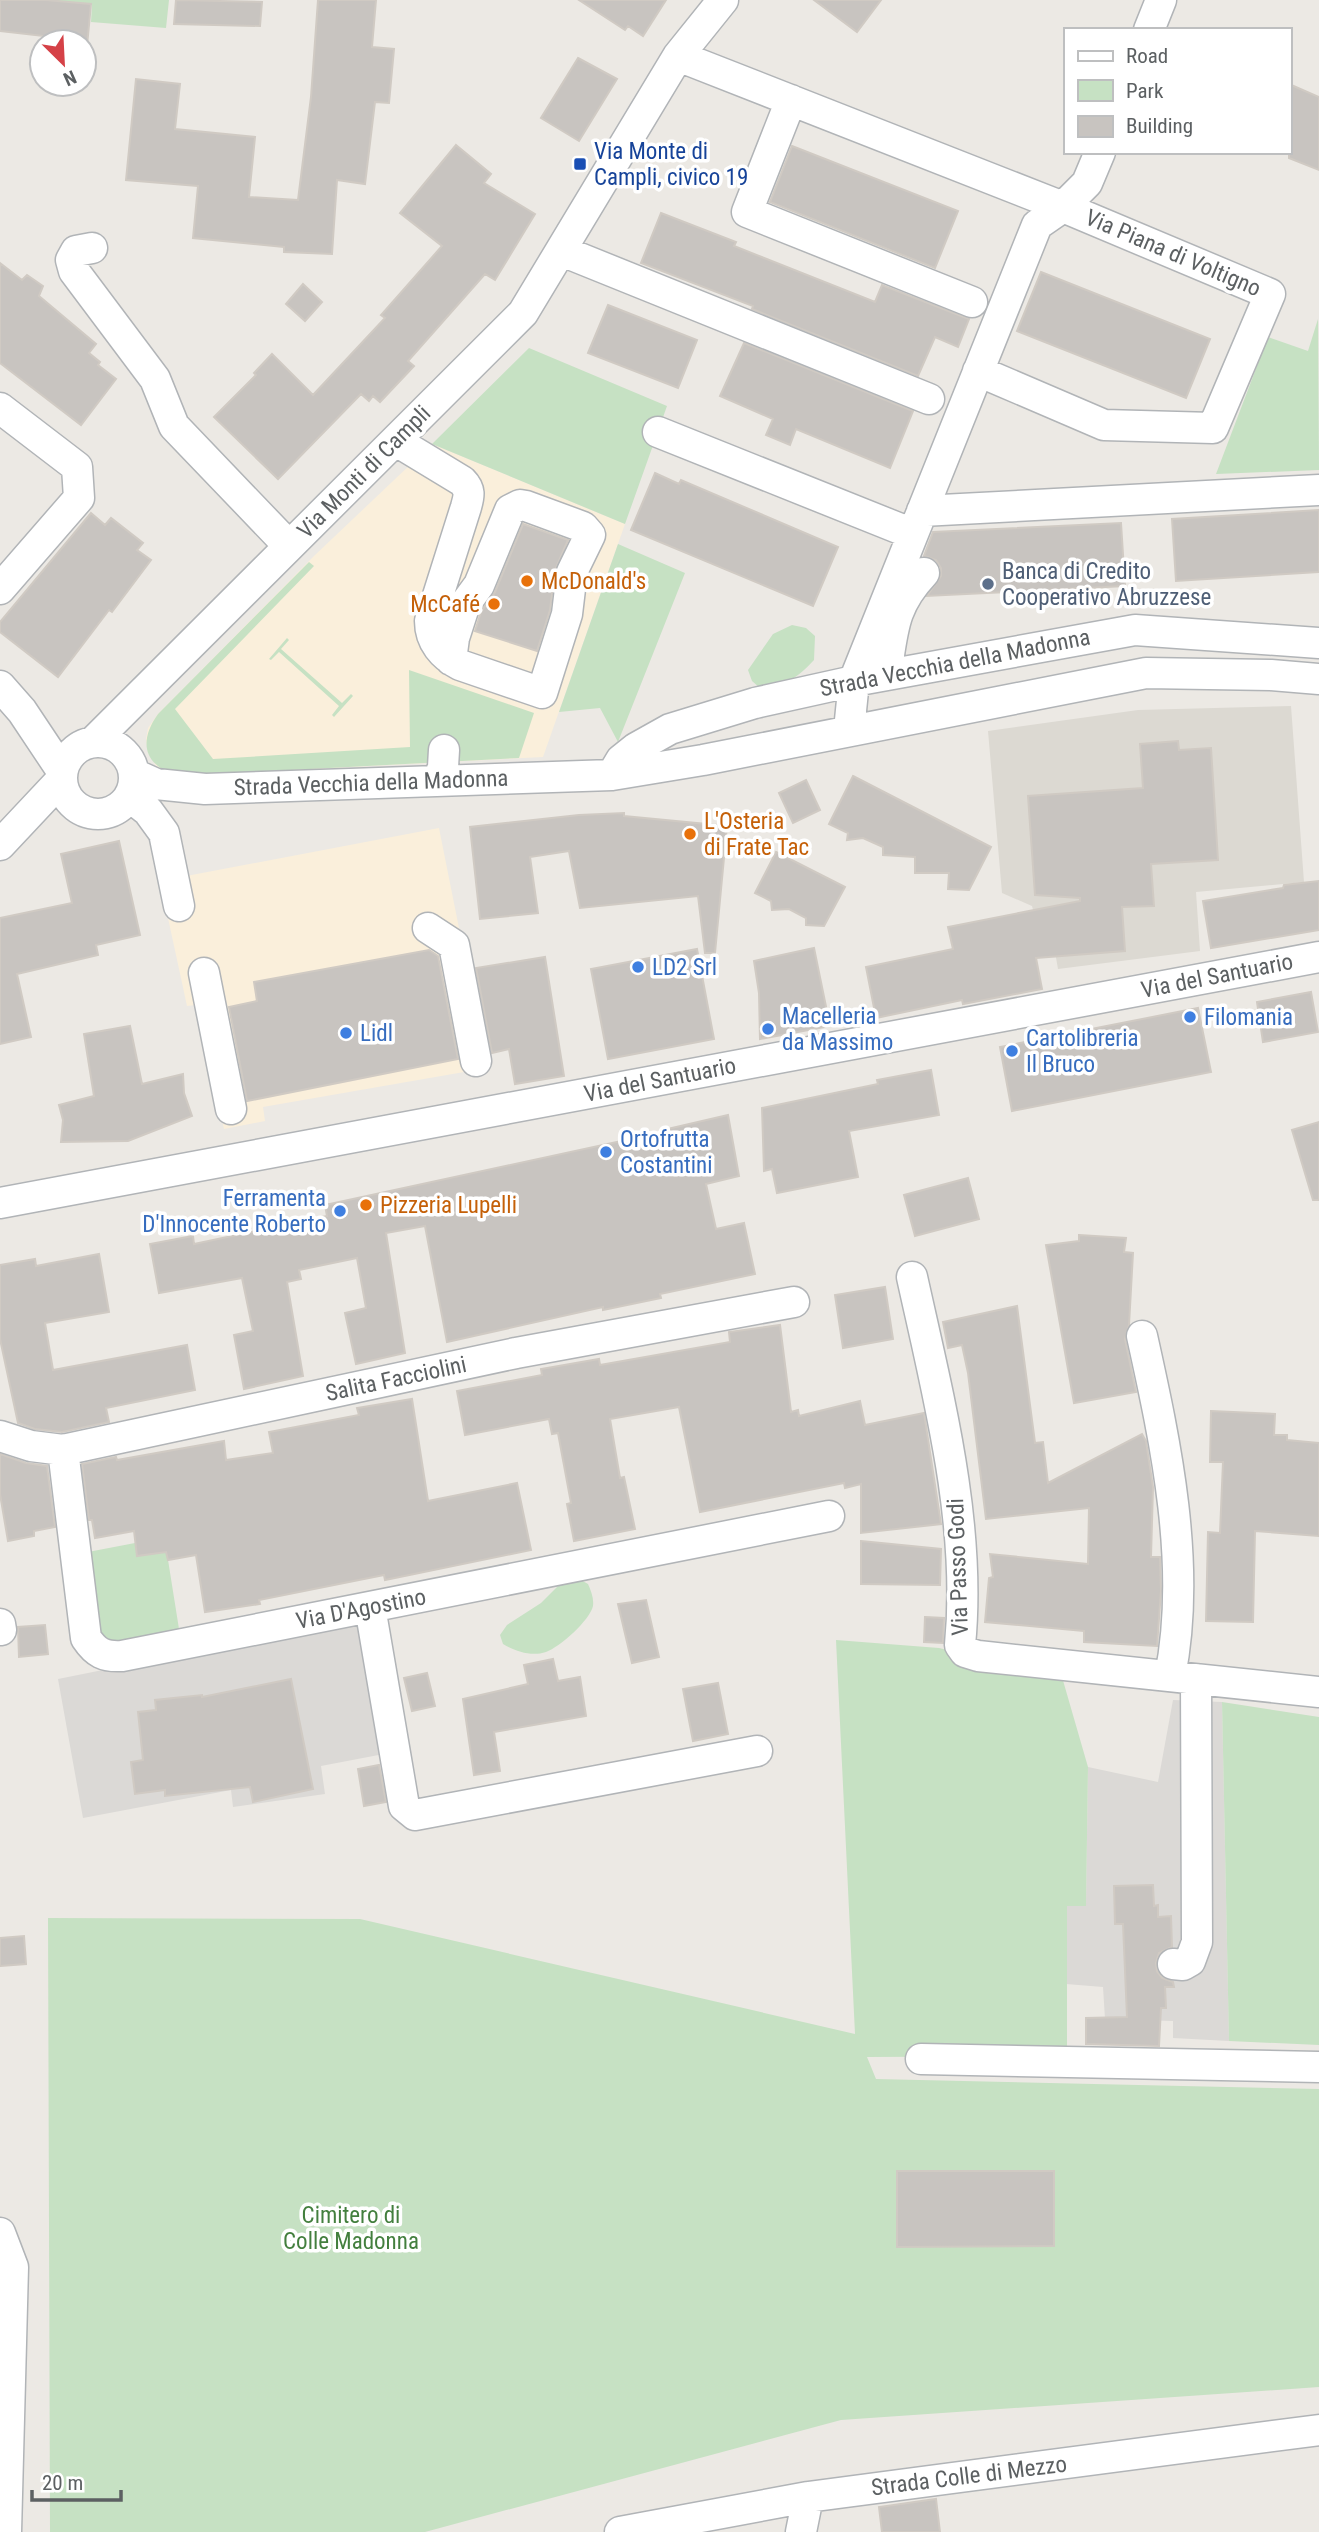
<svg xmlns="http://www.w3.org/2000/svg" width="1319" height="2532" font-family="'Roboto Condensed',sans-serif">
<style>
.commercial{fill:#faefdb}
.industrial{fill:#dbd9d6}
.education{fill:#dcd9d2}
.green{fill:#c6e1c3}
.building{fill:#c8c4c0;stroke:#d0cac3;stroke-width:2}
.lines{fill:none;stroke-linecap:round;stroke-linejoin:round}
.minor-casing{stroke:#b1b4b7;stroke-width:33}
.minor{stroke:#fff;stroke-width:30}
.transit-dot{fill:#1a4fb4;stroke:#fff;stroke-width:2.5}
.food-dot{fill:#e8710a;stroke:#fff;stroke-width:2.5}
.service-dot{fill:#5c6f8a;stroke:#fff;stroke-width:2.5}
.shop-dot{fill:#3f7fe0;stroke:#fff;stroke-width:2.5}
.labels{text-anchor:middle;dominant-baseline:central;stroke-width:7;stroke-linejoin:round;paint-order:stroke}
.transit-label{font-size:23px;fill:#164399;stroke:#fff;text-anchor:start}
.street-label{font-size:23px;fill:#5c6062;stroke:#fff}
.service-label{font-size:23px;fill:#4e5e75;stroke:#fff;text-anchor:start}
.food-label{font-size:23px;fill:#c56008;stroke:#fff;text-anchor:start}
.shop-label{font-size:23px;fill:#366cbe;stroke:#fff;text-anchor:start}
.park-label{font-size:23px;fill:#437f3e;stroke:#fff}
</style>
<rect width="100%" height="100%" fill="#ece9e4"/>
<path class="commercial" d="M432,444l193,80 -82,233 -366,19 -21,-10 -8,-14 -2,-13 2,-11 10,-14 156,-158z
M439,828l48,240 -224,39 2,14 -41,8 -28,-124 -9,1 -27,-125z"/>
<path class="industrial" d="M361,1618l28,135 -68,13 4,28 -92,13 -2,-17 -148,28 -25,-139z
M1173,1700l49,2 7,339 -56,-3v-17l-68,-2 -2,-32 -37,-3 1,-78 19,-1 2,-138 70,15z"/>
<path class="education" d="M1291,706l13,176 -108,10 4,59 -142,18 -7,-40 -13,-1 -6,-22 -30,-13 -14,-162 150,-21z"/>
<path class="green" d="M45,0h124l-3,28 -75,-6 1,-17z
M1318,319l1,151 -103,4 52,-137 40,14z
M529,348l138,58 -42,118 -193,-80z
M618,544l67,29 -67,169 -18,-34 -41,4z
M309,562l5,4 -139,143 38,50 197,-12 -1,-77 125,43 -15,45 -342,18c-33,-11 -39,-34 -19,-62z
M792,625l14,3 9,8 -1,24c-19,20 -26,24 -54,28l-8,-7 -4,-11 25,-36z
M287,638l2,2 -8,9 61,54 9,-9 2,2 -19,21 -2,-2 7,-9 -60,-54 -8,8 -2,-1z
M165,1541l14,88 -66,14 -13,-8 -12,-83 47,-9 1,3z
M579,1579l9,5c3,7 6,14 5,22 -3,14 -33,41 -47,46 -15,5 -31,-1 -43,-8l-3,-9 7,-10 34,-22 21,-21z
M836,1640l103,8 123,29 26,90 -2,139h-19v150l-200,1 9,22 443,10v298l-478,33 -416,112h-375l-2,-614 312,1 495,115z
M1222,1702l97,15v328l-90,-4z"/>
<path class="building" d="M0,0h46l45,4 -6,63 -1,-25h-41l1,-6 -44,-5z
M176,0l86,2 -2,24 -86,-2z
M318,0h58l-4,47 22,2 -5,54 -14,-1 -10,82 -28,-4 -5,74 -48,-2v-5l-91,-9 5,-52 -72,-6 10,-101 44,5 -5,45 80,8 -6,60 49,3 13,-103z
M579,0h87l-23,36 -15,-10 -3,4z
M814,0h67l-24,32z
M578,58l39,21 -38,62 -38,-23z
M1289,84l30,13v73l-30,-12z
M456,145l35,29 -7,9 51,31 -40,66 -10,-6 -77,87 6,5 -34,36 -7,-6 -4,5 -8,-7 -83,85 -64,-62 42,-42 -2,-2 18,-19 41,41 72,-77 -4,-3 61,-69 -42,-33z
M792,146l166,65 -23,57 -165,-66z
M661,213l75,29 -2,4 141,56 7,-17 87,34 -11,28 -23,-10 -17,39 -166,-67 1,-3 -112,-43z
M0,263l22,17 5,-5 16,11 -4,10 57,48 -7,9 11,9 -2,3 18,14 -35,46 -81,-62z
M1041,272l169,67 -24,59 -169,-67z
M303,284l19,18 -17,19 -19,-17z
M608,305l89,35 -19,48 -90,-35z
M744,343l169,68 -23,57 -94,-39 -6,16 -24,-10 7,-16 -53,-23z
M655,473l24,11 2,-4 157,67 -25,59 -182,-76z
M1319,510v62l-143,9 -4,-62z
M91,513l14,12 6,-7 32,25 -6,7 14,10 -39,52 -3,-2 -51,67 -58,-45v-10z
M1121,523l4,63 -198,10 14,-20v-8l-5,-8 -12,-4 9,-24z
M523,524l45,16 -13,30 -5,40 -13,41 -62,-20 6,-19 14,-20z
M1178,741l1,9 32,-2 7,112 -67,4 3,42 -32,1 3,44 -89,7 6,31 -79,15 -1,-4 -86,18 -10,-51 87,-18 -5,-22 132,-26v-3l-45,-3 -7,-99 115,-8 -3,-44z
M853,776l138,71 -22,43 -21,-1 1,-16h-34v-16l-32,-2v-8l-20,-9 -16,2 1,-7 -19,-9z
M806,780l14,30 -27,13 -14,-30z
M624,813v3l103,10 -12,127h-10l-7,-57 -118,12 -11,-57 -39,6 8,56 -58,6 -10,-92 109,-12z
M119,841l21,94 -44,10 2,10 -81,19 14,63 -31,7v-126l72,-15 -11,-49z
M776,852l69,35 -21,39 -18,-1v-7l-17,-9 -17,1 -1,-9 -16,-8z
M1319,881v49l-108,18 -8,-47 80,-13 1,-3z
M814,948l16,78 -70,13 -1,-46 -5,-32z
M697,949l17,90 -106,20 -17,-90z
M429,950l9,6 20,103 -211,42 -18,-94 28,-6 -3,-19z
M545,957l19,119 -49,8 -6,-35 -17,4 -16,-85z
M1311,992l7,40 -55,10 -6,-40z
M1198,1008l13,64 -199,39 -12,-64z
M130,1026l12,58 41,-10 1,19 8,23 -64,25 -67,1 2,-22 -4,-15 35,-9 -10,-62z
M931,1070l8,45 -90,16 9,46 -81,16 -5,-24 -8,2 -2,-63 116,-24 -1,-4z
M728,1115l11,61 -33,8 10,45 28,-6 11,51 -95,20 1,4 -58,12v-3l-156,35 -22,-116 -39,7 19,120 -49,11 -11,-51 21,-5 -9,-50 -58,12 2,9 -14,3 16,94 -59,13 -10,-54 19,-4 -11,-53 -83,15 -9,-49 43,-8 1,8 133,-28 -2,-11 338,-73v-2z
M1319,1122v78h-6l-21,-70z
M968,1178l11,41 -64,17 -11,-41z
M1079,1235l47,3 -2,14 9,1 -4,72 -4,14 11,53 -62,11 -28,-158 33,-4z
M99,1254l10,58 -64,11 8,47 134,-25 8,45 -89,18 3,14 -47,10 -27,-3 -17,-6 -18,-84v-74l35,-6 1,7z
M885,1287l8,52 -50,9 -8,-53z
M1017,1306l18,137 8,-1 5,41 94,-49 4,7 7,46 -2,70h9l1,34 -4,55 -73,-4v-11l-99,-9 4,-44 4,-1 -3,-23 98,10 1,-56 -103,11 -18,-146 -6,-28 -14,3 -5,-26z
M780,1325l11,87 7,-2 1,6 61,-15 5,24 59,-12 17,111 -80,9v-49l-16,4 -1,-5 -144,29 -21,-105 -69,12 10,59 4,-1 11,52 -61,12 -7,-37 4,-1 -13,-70 -6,1 -3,-15 -84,16 -8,-44 85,-16 -1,-6 58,-10 1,6 130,-23 -1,-10z
M412,1399l16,102 89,-18 14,67 -146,30 -1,-5 -125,25 1,4 -55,8 -9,-57 -28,5 -2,-8 -29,4 -3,-25 -39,7 -3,-18h-3l-7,-56 34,-7 1,3 107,-19 2,19 47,-7 -4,-21 90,-17 -2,-7z
M1211,1411l64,3 -1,21h13v5l32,3v93l-64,-5 -2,91 -47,-1 2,-89 12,1 3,-71h-13z
M0,1454l26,9 21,3 8,61 -21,4v5l-26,5 -8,-47z
M861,1541l80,8 -1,36 -79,-1z
M646,1600l13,57 -27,6 -14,-59z
M925,1617l19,1 -1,25 -19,-1z
M45,1625l3,29 -29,3 -1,-30z
M553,1659l5,22 22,-4 6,39 -92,16 6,39 -26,4 -11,-76 65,-15 -4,-19z
M427,1673l8,33 -23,5 -8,-33z
M291,1679l22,110 -60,13 -3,-15 -85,9v-6l-30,4 -4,-32 12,-2 -5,-48 18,-2 -1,-10 47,-5v2z
M718,1683l10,51 -35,7 -10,-52z
M379,1765l7,37 -22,4 -6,-37z
M1153,1885l1,21 4,-1v12l13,-1 1,31 -13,6 -3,10 1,8 5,7 11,4 1,5h-9l1,21h-5l-2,38 -73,-2v-26l41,-1 -4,-93h-8l-1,-38z
M24,1936l2,28 -26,2v-28z
M897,2171h157v75l-157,1z
M936,2499l4,33h-58l-3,-25z"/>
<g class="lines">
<g class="minor-casing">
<path id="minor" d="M1149,30l12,-30
M678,56l385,151 207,87 -57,134 -109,-3 -126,-54
M791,100l-44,112 225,90
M92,248l-16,3 -5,9 3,11 81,108 19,47 115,120
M562,251l367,148
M0,408l77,59 2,31 -79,91
M658,432l255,102
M396,441l66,40c9,9 7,15 4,26l-36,114c0,21 13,35 30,44l82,28 25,-79 5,-42 18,-37 -7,-8 -57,-21 -6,-1 -10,5 -31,75 -14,19 -11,34 -3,22
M922,511l397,-21
M886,675c7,-44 6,-68 38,-102
M0,686l22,25 40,60
M849,730l5,-49 183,-456 26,-18 24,-24 13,-31
M62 778a36 36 0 1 1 72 0a36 36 0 1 1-72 0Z
M93,742l430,-429 155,-257 45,-56
M134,774l22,10 49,5 407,-14 91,-15 443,-87 125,2 48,4
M612,775l9,-15 15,-12 34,-19 85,-26 99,-22 281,-51 184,13
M438,781l5,-14 1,-17
M129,796l19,15 16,22 15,73
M0,845l61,-65
M428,928l26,17 22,116
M204,973l27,136
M0,1203l1319,-246
M912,1277c26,118 60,247 48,368l5,7 13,4 341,36
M1142,1336c24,108 50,230 28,340
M0,1436l31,10 32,4 453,-97 278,-51
M63,1450l23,188c10,15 18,19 36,18l707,-140
M370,1607l34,199 11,9 342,-64
M0,1624l1,6
M1173,1964l10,1 7,-4 7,-19 -1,-263
M921,2059l398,8
M0,2233l13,34 -7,265
M620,2532l188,-35 511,-67
M801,2532l7,-35"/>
</g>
<use href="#minor" class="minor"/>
</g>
<rect class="transit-dot" x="573" y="157" width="14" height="14" rx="3.5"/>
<g class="food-dot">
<circle cx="527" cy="581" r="7"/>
<circle cx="494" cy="604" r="7"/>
<circle cx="690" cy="834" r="7"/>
<circle cx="366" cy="1205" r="7"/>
</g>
<circle class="service-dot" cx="988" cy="584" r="7"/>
<g class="shop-dot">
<circle cx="638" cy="967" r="7"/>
<circle cx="1190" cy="1017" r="7"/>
<circle cx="768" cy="1029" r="7"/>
<circle cx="346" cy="1033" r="7"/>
<circle cx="1012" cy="1051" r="7"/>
<circle cx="606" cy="1152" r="7"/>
<circle cx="340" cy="1211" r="7"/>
</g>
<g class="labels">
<g class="transit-label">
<text x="594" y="151">Via Monte di<tspan x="594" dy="26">Campli, civico 19</tspan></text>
</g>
<g class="street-label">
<text transform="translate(1173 253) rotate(23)">Via Piana di Voltigno</text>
<text transform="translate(364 472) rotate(-45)">Via Monti di Campli</text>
<text transform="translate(955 663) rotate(-11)">Strada Vecchia della Madonna</text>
<text transform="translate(371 783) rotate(-2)">Strada Vecchia della Madonna</text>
<text transform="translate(1217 976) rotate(-11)">Via del Santuario</text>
<text transform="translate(660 1080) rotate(-11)">Via del Santuario</text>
<text transform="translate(396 1379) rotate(-12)">Salita Facciolini</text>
<text transform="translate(958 1567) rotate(-92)">Via Passo Godi</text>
<text transform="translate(361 1609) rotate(-11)">Via D'Agostino</text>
<text transform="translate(969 2476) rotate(-7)">Strada Colle di Mezzo</text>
</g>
<g class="service-label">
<text x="1002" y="571">Banca di Credito<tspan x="1002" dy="26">Cooperativo Abruzzese</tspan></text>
</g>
<g class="food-label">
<text x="541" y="581">McDonald's</text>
<text x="480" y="604" text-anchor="end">McCafé</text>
<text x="704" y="821">L'Osteria<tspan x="704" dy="26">di Frate Tac</tspan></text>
<text x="380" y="1205">Pizzeria Lupelli</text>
</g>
<g class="shop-label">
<text x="652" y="967">LD2 Srl</text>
<text x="782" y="1016">Macelleria<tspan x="782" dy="26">da Massimo</tspan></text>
<text x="1204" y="1017">Filomania</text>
<text x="360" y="1033">Lidl</text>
<text x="1026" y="1038">Cartolibreria<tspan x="1026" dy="26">Il Bruco</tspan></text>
<text x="620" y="1139">Ortofrutta<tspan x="620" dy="26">Costantini</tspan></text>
<text x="326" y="1198" text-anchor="end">Ferramenta<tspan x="326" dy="26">D'Innocente Roberto</tspan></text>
</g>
<g class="park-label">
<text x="351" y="2215">Cimitero di<tspan x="351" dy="26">Colle Madonna</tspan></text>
</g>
</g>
<rect x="1064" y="28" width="228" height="126" fill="#ffffff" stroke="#bebfc0" stroke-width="2"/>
<rect x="1078" y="51" width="35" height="10" fill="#ffffff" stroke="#bebfc0" stroke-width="2"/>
<text x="1126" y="63" font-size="21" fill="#5c6062">Road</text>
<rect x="1078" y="80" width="35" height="21" fill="#c6e1c3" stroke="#bebfc0" stroke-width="2"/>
<text x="1126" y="98" font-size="21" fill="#5c6062">Park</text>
<rect x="1078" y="116" width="35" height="21" fill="#c8c4c0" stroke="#bebfc0" stroke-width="2"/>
<text x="1126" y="133" font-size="21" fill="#5c6062">Building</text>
<g transform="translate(63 63) rotate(156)"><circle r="33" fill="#ffffff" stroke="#bebfc0" stroke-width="2"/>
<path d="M0-5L12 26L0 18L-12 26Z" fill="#d54147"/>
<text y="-10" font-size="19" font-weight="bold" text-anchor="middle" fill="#5c6062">N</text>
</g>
<path d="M32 2490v10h89v-10" fill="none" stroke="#5c6062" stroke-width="3.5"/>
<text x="42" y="2490" font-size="21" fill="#5c6062" stroke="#ffffff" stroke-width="5" paint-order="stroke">20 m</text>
</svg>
